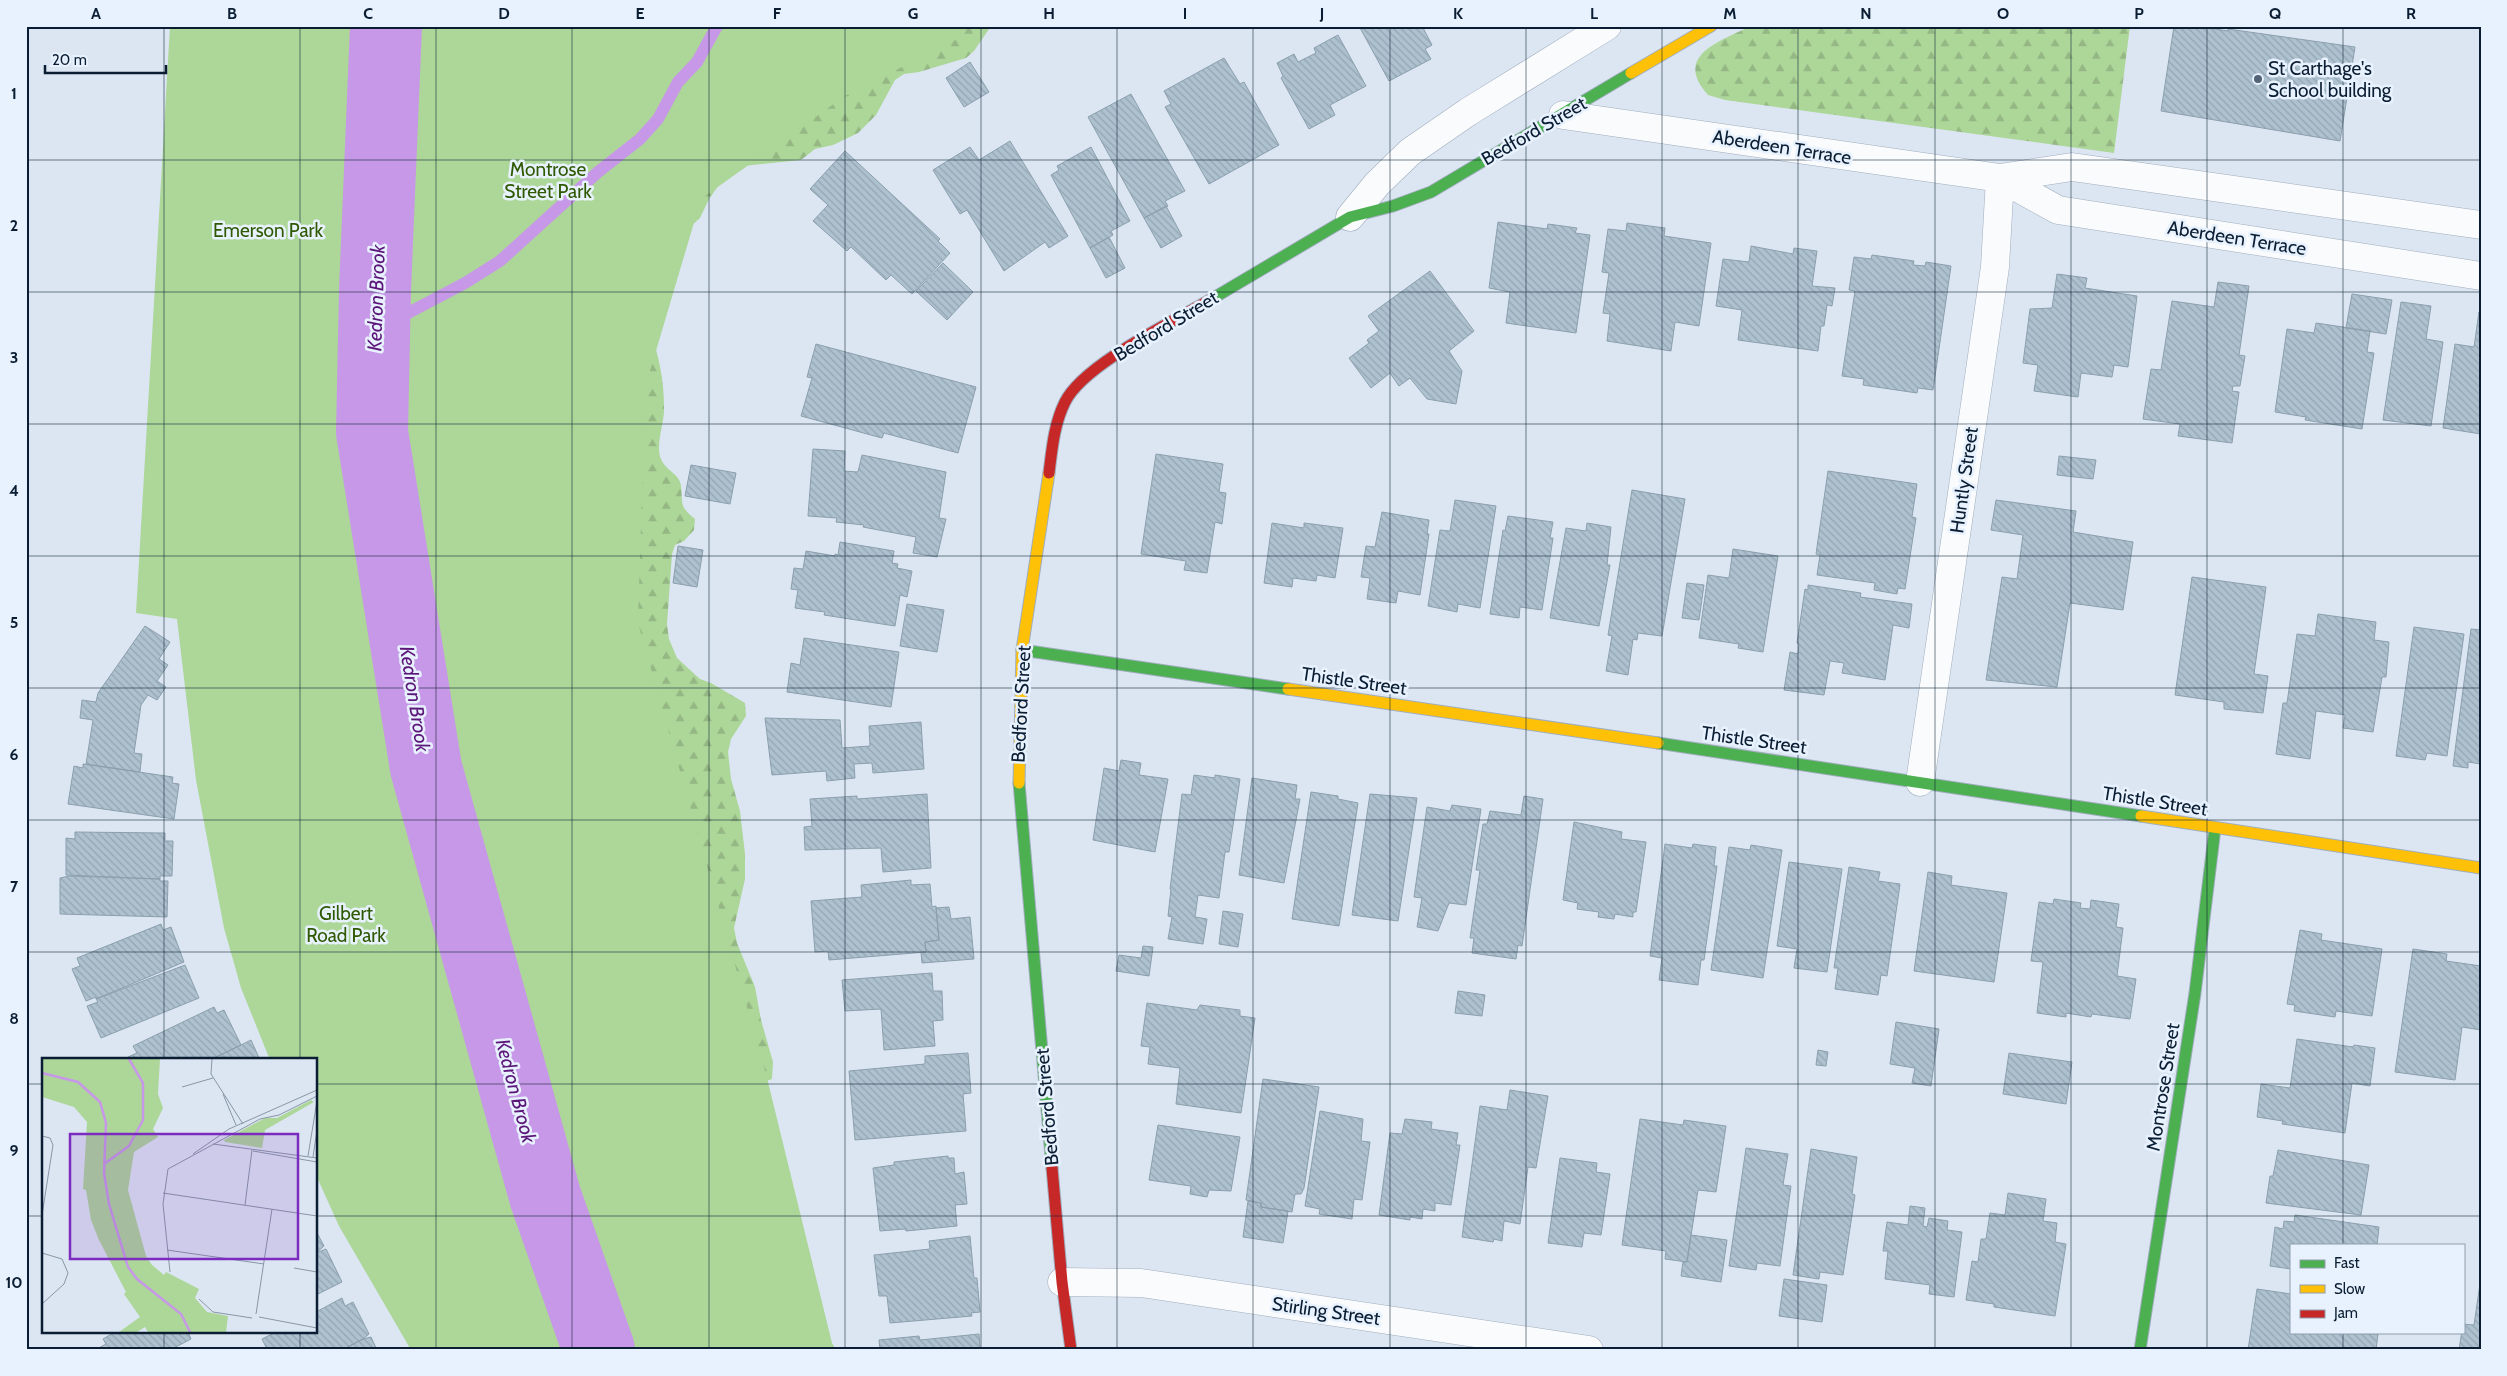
<svg xmlns="http://www.w3.org/2000/svg" width="2507" height="1376" font-family="Cabin,sans-serif">
<style>
.forest{fill:url(#forest-firs)}
.park{fill:#add699}
.lines{fill:none;stroke-linecap:round;stroke-linejoin:round}
.stream{stroke:#c798e7;stroke-width:12}
.river{stroke:#c798e7;stroke-width:72}
.building{fill:url(#building-back-hatch);stroke:#8b9fac}
.street-casing{stroke:#a0adbd;stroke-width:29}
.fast-casing{stroke:#a0adbd;stroke-width:13}
.slow-casing{stroke:#a0adbd;stroke-width:13}
.jam-casing{stroke:#a0adbd;stroke-width:13}
.street{stroke:#fafbfd;stroke-width:28}
.fast{stroke:#4caf50;stroke-width:11}
.slow{stroke:#ffc107;stroke-width:11}
.jam{stroke:#c62828;stroke-width:11}
.grid{fill:none;stroke:#0a1d32;stroke-width:1;stroke-opacity:0.55}
.poi-dot{fill:#546376;stroke:#e8f2fe;stroke-width:2}
.labels{text-anchor:middle;dominant-baseline:central;stroke-width:5;stroke-linejoin:round;paint-order:stroke}
.poi-label{font-size:19px;fill:#0a1d32;stroke:#e8f2fe;text-anchor:start}
.street-label{font-size:19px;fill:#0a1d32;stroke:#e8f2fe}
.park-label{font-size:19px;fill:#2f5900;stroke:#e8f2fe}
.water-label{font-size:20px;font-style:italic;fill:#5c1679;stroke:#e8f2fe}
.inset-river{fill:none;stroke:#c798e7;stroke-width:2.5}
.inset-road{fill:none;stroke:#8896a6;stroke-width:1}
.view{fill:#7b2cbf;fill-opacity:0.15;stroke:#7b2cbf;stroke-width:2.5}
.inset-edge{fill:none;stroke:#0a1d32;stroke-width:2.5}
.neatline{fill:none;stroke:#0a1d32;stroke-width:2}
.grid-label{font-size:16px;text-anchor:middle;font-weight:bold;fill:#0a1d32}
</style>
<defs>
<pattern id="forest-firs" width="22" height="20" patternUnits="userSpaceOnUse" patternTransform="scale(1.25)"><rect width="22" height="20" fill="#add699"/><path d="M5 1l3.5 6h-7zM16 11l3.5 6h-7z" fill="#94b784"/></pattern>
<pattern id="building-back-hatch" width="6" height="6" patternUnits="userSpaceOnUse" patternTransform="scale(1.25)"><rect width="6" height="6" fill="#aec1cf"/><path d="M-1 5l2 2M0 0l6 6M5-1l2 2" fill="none" stroke="#94a5b2"/></pattern>
</defs>
<rect width="100%" height="100%" fill="#dce6f3"/>
<path class="forest" d="M623,26h372l-6,3 -15,22 -8,7 -47,14 -15,2 -9,6 -19,35 -18,18 -25,12 -18,4 -14,11 -58,6 -19,12 -15,21 -9,19 -10,9 -40,104c9,25 14,49 14,75 1,17 -9,38 -3,53 5,12 19,15 20,27 2,19 -2,20 14,33l-1,11 -10,11 -9,4 -3,9 -5,70 2,15 8,19 23,21 11,4 34,20 1,13 -15,23 -3,13 3,27 9,32 5,43v25l-11,49 3,15 18,44 6,33 12,42 -1,17 -8,3 -349,-788z
M1751,26h379l-16,127 -389,-53 -17,-5c-36,-40 13,-54 43,-69z"/>
<path class="park" d="M170,26h790l5,9 -120,61 -144,103 -56,189 -7,235 128,451 66,269 4,7h-425l-72,-124 -23,-51v-115h-46l-29,-72 -17,-60 -28,-148 -19,-161 -41,-6z"/>
<g class="lines">
<path class="stream" d="M374,331l91,-48 35,-22 98,-89 42,-33 18,-20 20,-37 19,-20 20,-36"/>
<path class="river" d="M386,26l-11,264 -3,142 54,336 119,428 54,154"/>
</g>
<path class="building" d="M1359,26h63l10,19 -7,4 6,10 -42,22z
M2174,26h22l32,5v-2l127,18 -15,94 -179,-30z
M1338,35l28,51 -36,19 5,10 -26,14 -28,-51 2,-2 -6,-13 17,-9 4,8 18,-9 -2,-5z
M1224,58l16,26 4,-2 35,63 -70,39 -44,-77 6,-3 -7,-13z
M970,62l19,30 -25,15 -18,-29z
M1131,94l54,97 -20,10 3,5 -24,12 -56,-101z
M1010,141l58,95 -19,12 -4,-6 -41,29 -37,-61 -7,4 -27,-44 37,-23 9,13z
M1091,147l39,74 -19,10 2,4 -23,13 -39,-73 8,-5 -2,-4z
M845,151l95,88 -2,2 12,12 -38,41 -21,-19 -5,5 -35,-33 -4,4 -34,-30 15,-16 -18,-16z
M1166,206l16,30 -21,12 -17,-30z
M1498,222l49,7 1,-5 29,4 -2,5 15,2 -14,98 -70,-10 4,-31 -21,-4z
M1627,223l38,5 -1,8 47,7 -12,83 -24,-4 -4,29 -64,-10 3,-27 -7,-1 6,-40 -7,-1 6,-43 18,2z
M1109,237l16,31 -19,10 -16,-30z
M1751,246l42,8 1,-6 23,3 -5,35 23,2 -3,18 -5,-1 -3,21h-3l-3,25 -80,-11 4,-30 -26,-4 7,-47 26,3z
M1872,255l42,6 -1,4 12,1 1,-4 25,4 -18,124 -15,-2 -1,5 -54,-8 1,-6 -22,-3 13,-85 -6,-1 5,-33 17,2z
M943,263l30,29 -26,28 -31,-29z
M1430,271l44,60 -25,20 13,20 -6,33 -29,-5 -17,-21 -11,8 -9,-13 -19,15 -22,-30 20,-15 -2,-3 12,-9 -11,-15z
M2057,274l30,4 -2,10 52,8 -9,71 -14,-2 -2,12 -31,-4 -3,24 -44,-6 4,-26 -15,-2 7,-54 22,-1z
M2218,282l31,4 -10,69 6,1 -5,30h-7l-1,5 7,1 -7,51 -54,-7 2,-12 -37,-5 8,-50 10,1 11,-69 42,6z
M2352,294l40,6 -6,34 -40,-6z
M2401,302l30,4 -5,33 17,3 -12,84 -48,-6z
M2479,312l2,122 -38,-6 12,-84 19,3z
M2316,323l54,8 -3,21 7,1 -12,76 -57,-9 1,-3 -31,-5 12,-83 27,4z
M816,344l160,43 -18,66 -74,-20 -2,5 -81,-22 11,-38 -5,-1z
M813,449l32,2 -1,20 14,1 4,-17 84,17 -7,46 7,1 -9,38 -24,-4 3,-16 -53,-10 1,-2 -28,-3 1,-4 -29,-2z
M1156,454l67,10 -4,28 7,1 -4,31 -7,-2 -8,51 -23,-3 2,-9 -45,-7z
M2059,456l37,4 -3,19 -36,-4z
M691,465l45,8 -6,31 -45,-8z
M1828,471l89,13 -5,33 4,1 -11,71 -7,-1 -1,6 -23,-4 1,-7 -58,-8 3,-20 -4,-1z
M1632,490l53,9 -23,137 -24,-3 -1,7 -4,-1 -5,36 -22,-4 6,-35 -4,-1z
M1455,500l41,6 -16,102 -22,-4 -1,8 -29,-6 12,-76 10,1z
M1996,500l80,11 -3,21 60,10 -10,68 -53,-7 -13,84 -71,-7 16,-103 15,2 6,-44 -32,-5z
M1382,512l47,8 -2,14h2l-9,61 -22,-4 -2,12 -29,-4 3,-21 -9,-1 5,-31 9,1z
M1508,516l45,6 -3,16h3l-11,72 -22,-3 -1,11 -29,-4 13,-84 2,1z
M1272,523l32,5v-5l39,5 -8,50 -18,-3 -1,6 -23,-3 -1,9 -28,-4z
M1587,523l24,4 -4,38h3l-11,61 -49,-8 16,-90 20,3z
M840,542l54,9 -2,12 6,1 -1,4 15,3 -5,26 -7,-2 -5,31 -71,-11 1,-3 -30,-4 3,-18 -7,-1 3,-21 9,1 3,-18 29,5v-2l3,1z
M678,546l25,4 -6,37 -24,-4z
M1733,549l45,7 -15,96 -25,-4 1,-4 -40,-6 9,-63 21,3z
M2192,577l74,10 -12,87 14,2 -5,37 -39,-4v-7l-49,-7z
M1687,583l17,2 -5,35 -17,-2z
M1808,585l53,8 -1,4 52,7 -3,24 -16,-3 -8,55 -43,-7 2,-10 -14,-2 -6,34 -40,-5 6,-38 8,2 1,-10 -2,-1 8,-54 3,1z
M907,604l37,6 -7,42 -37,-6z
M2318,614l58,8 -2,18 15,2 -3,35h-4l-9,55 -30,-4 2,-13 -29,-4 -6,48 -34,-5 7,-51h4l10,-69 18,2z
M145,626l25,16 -11,17 9,6 -11,16 9,6 -9,13 -9,-5 -7,10 -7,48 8,1 -2,18 -54,-8 7,-44 -13,-2 2,-18 14,2 2,-9z
M2414,627l50,7 -17,122 -20,-3 -2,7 -29,-4z
M2471,629l10,1v134l-13,-2v6l-15,-2z
M804,638l95,14 -8,55 -104,-15 4,-29 9,2z
M765,718l75,2 2,28 28,-2 -1,-20 52,-4 3,47 -51,4 -1,-10 -18,1 1,14 -28,3 -1,-10 -54,4z
M1121,760l20,3 -2,12 29,4 -13,73 -62,-12 11,-72 15,3z
M83,764l90,13 -1,6 7,1 -5,35 -106,-15 6,-38 9,2z
M1194,775l21,3v-3l25,4 -11,73h-4l-6,46 -21,-3 -3,22 12,2 -4,25 -35,-5 4,-22 -4,-1 3,-27h-1l12,-95 9,1z
M1252,778l45,7 -2,14h5l-16,84 -45,-8z
M1311,792l27,4v3l20,4 -19,123 -47,-7z
M927,794l4,74 -48,4 -2,-24 -76,2 -1,-23 8,-1 -2,-27 47,-3v3z
M1370,794l47,4 -19,123 -46,-6z
M1524,796l19,3 -21,147 -4,-1 -2,14 -44,-6 2,-15h-4l10,-68h-4l7,-46h4l3,-13 31,4z
M1452,805l29,4 -15,96 -17,-2 -11,28 -21,-4 5,-29 -8,-1 13,-90 23,4z
M1574,822l48,10 -1,7 25,3 -10,70h-3v5l-18,-3 -1,5 -16,-2 1,-5 -22,-3 1,-6 -15,-3z
M75,832l90,1v8h8l-1,35h-12v3l-94,-4v-37l9,1z
M1665,844l27,4 1,-4 23,3 -2,19h3l-13,94h-3l-3,25 -39,-5 3,-22 -12,-2z
M1751,845l31,5 -19,128 -52,-8 18,-123 21,3z
M1789,862l53,7 -15,103 -33,-4 3,-19 -20,-3z
M1849,867l31,5 -2,9 22,3 -13,92 -6,-1 -3,20 -43,-6 3,-21h-4z
M1928,872l24,4 -1,9 56,8 -13,89 -80,-11z
M69,876l91,3v2h8l-1,36 -107,-3v-36z
M911,880v5l19,-1 2,23 4,-1 3,34 -14,2 1,10 -97,8 -1,-9 -13,1 -4,-51 51,-4 -1,-12z
M2054,899l27,4 -1,5 10,1 1,-9 28,4 -3,23 7,1 -6,48 19,3 -6,40 -38,-5 -1,3 -25,-4v4l-29,-4 6,-51 -12,-1 8,-59 14,2z
M949,907l2,12 19,-2 4,42 -52,4 -1,-11h5l-1,-10 14,-2 -3,-32z
M1223,911l20,3 -5,33 -19,-3z
M161,924l2,6 8,-3 13,35 -88,37v-2l-10,4 -14,-32 8,-3 -3,-8z
M2300,930l22,4 -1,6 61,9 -10,67 -36,-5 -1,6 -41,-6 1,-6 -8,-1z
M1143,946l10,1 -4,29 -33,-5 3,-16 22,3z
M2413,949l34,5 -1,7 35,5v64l-19,-3 -7,53 -60,-8z
M185,965l14,33 -98,40 -14,-32 11,-4 -2,-3z
M932,973l1,18h9l1,29 -10,1 2,25 -51,4 -3,-41 -36,2 -3,-31z
M1458,991l27,4 -3,21 -27,-3z
M1147,1003l50,7 3,-5 40,5v6l15,2 -14,95 -65,-9 4,-36 -32,-4 2,-17 -9,-1z
M214,1007l3,6 7,-3 17,35 -31,15h-80l-2,-3 9,-4 -4,-7z
M1896,1022l43,7 -8,57 -19,-3 3,-15 -25,-4z
M2297,1039l56,8 1,-2 21,3 -5,38 -18,-3 -7,50 -63,-9 1,-3 -26,-4 4,-33 29,4z
M251,1040l9,20h-50l31,-15z
M1818,1050l10,2 -2,14 -10,-1z
M968,1053l3,40 -8,1 3,37 -111,9 -6,-69 76,-7v-8z
M2009,1053l63,9 -6,42 -63,-10z
M1263,1079l56,8 -15,101 -3,6h-6l-3,18 -31,-5v-4l-15,-3z
M1510,1090l38,6 -12,72 -8,-1 -8,57 -16,-3 -2,20 -8,-2 -1,3 -31,-5 18,-131 27,4z
M1320,1111l43,8 -2,22 9,1 -8,58 -8,-1 -2,20 -33,-5 1,-5 -15,-3z
M1405,1119l27,3 -1,7 27,4 -2,12h4l-9,60 -16,-2v8l-12,-2 -1,10 -12,-2v3l-31,-5 11,-82 12,1z
M1640,1119l43,6 1,-5 42,6 -10,66 -18,-2 -11,72 -22,-3 1,-8 -44,-6z
M1158,1125l82,12 -9,54 -22,-1 -2,7 -17,-3 1,-8 -42,-6z
M1746,1148l42,6 -5,31 8,1 -11,80 -23,-3 -1,7 -27,-4z
M1811,1149l46,8 -5,37 3,1 -12,80 -23,-3 -1,7 -26,-4z
M2278,1150l91,15 -8,50 -95,-12 4,-27h3z
M948,1156v2h6l1,16 9,-2 3,32 -12,1 2,21 -51,5 -1,-2 -25,2 -7,-63 21,-3v-3z
M1560,1158l37,5 -1,9 14,2 -9,61 -17,-2 -2,14 -34,-4z
M2008,1193l38,6 -3,22 14,2 -2,19 11,2 -11,72 -61,-9v-3l-28,-4 6,-39 6,1 3,-23h5l4,-26 15,2z
M1248,1201l13,2v4l27,4 -5,32 -40,-6z
M1910,1206l15,2 -2,18 4,1 2,-9 19,3 -1,9 15,2 -8,65 -25,-3 1,-9 -45,-6 3,-28h-5l4,-29 21,3z
M2295,1215l84,12 -2,18h-86v24l-21,-3 5,-39 8,2 1,-8 10,1z
M316,1231l8,15 -8,7z
M1691,1235l36,5 -6,42 -40,-6 2,-14h4z
M970,1236l4,42h3l3,34 -9,1 1,3 -82,7 -3,-27h-8l-5,-41 56,-6 -1,-8z
M326,1249l16,33 -26,13v-42z
M2481,1277v73h-22l4,-26 11,1z
M1784,1279l43,6 -5,37 -43,-6z
M2257,1289l34,5v38l87,2 -2,16h-128z
M342,1298l3,8 8,-4 16,32 -6,5 -21,11h-82l6,-3 -4,-8 14,-7h40v-20z
M115,1332h73l3,7 -21,11h-75l11,-6 -3,-5z
M979,1334l1,16h-100l-1,-10 40,-4 1,4z
M371,1337l6,13h-35l21,-11z"/>
<g class="lines">
<g class="street-casing">
<path id="street" d="M1563,115l437,63 72,-11 409,58
M2000,178l58,32 423,66
M1350,217l27,-33 33,-32 58,-40 139,-86
M1920,782l75,-515 5,-89
M1062,1282l79,1 448,67"/>
</g>
<g class="fast-casing">
<path id="fast" d="M1210,300l140,-83 43,-11 38,-14 200,-119
M1022,650l266,39
M1658,743l483,73
M1019,783l33,385
M2140,1350l55,-357 20,-165"/>
</g>
<g class="slow-casing">
<path id="slow" d="M1631,73l80,-47
M1288,689l370,54
M1019,783l3,-133 27,-177
M2141,816l340,52"/>
</g>
<g class="jam-casing">
<path id="jam" d="M1049,473c3,-24 5,-49 16,-71 18,-37 107,-80 145,-102
M1052,1168l10,114 9,68"/>
</g>
<use href="#street" class="street"/>
<use href="#fast" class="fast"/>
<use href="#slow" class="slow"/>
<use href="#jam" class="jam"/>
</g>
<path class="grid" d="M164,26v1034M300,26v1034M436,26v1324M572,26v1324M709,26v1324M845,26v1324M981,26v1324M1117,26v1324M1253,26v1324M1390,26v1324M1526,26v1324M1662,26v1324M1798,26v1324M1935,26v1324M2071,26v1324M2207,26v1324M2343,26v1219M26,160h2455M26,292h2455M26,424h2455M26,556h2455M26,688h2455M26,820h2455M26,952h2455M26,1084h18M316,1084h2165M26,1216h18M316,1216h2165M164,1332v18M300,1332v18M2343,1332v18"/>
<circle class="poi-dot" cx="2258" cy="79" r="5"/>
<g class="labels">
<g class="poi-label">
<text x="2268" y="68">St Carthage's<tspan x="2268" dy="22">School building</tspan></text>
</g>
<g class="street-label">
<text transform="translate(1534 131) rotate(-30)">Bedford Street</text>
<text transform="translate(1782 147) rotate(9)">Aberdeen Terrace</text>
<text transform="translate(2237 238) rotate(9)">Aberdeen Terrace</text>
<text transform="translate(1166 326) rotate(-31)">Bedford Street</text>
<text transform="translate(1964 480) rotate(-82)">Huntly Street</text>
<text transform="translate(1354 681) rotate(8)">Thistle Street</text>
<text transform="translate(1021 704) rotate(-87)">Bedford Street</text>
<text transform="translate(1754 740) rotate(8)">Thistle Street</text>
<text transform="translate(2155 801) rotate(9)">Thistle Street</text>
<text transform="translate(2163 1087) rotate(-81)">Montrose Street</text>
<text transform="translate(1047 1107) rotate(-95)">Bedford Street</text>
<text transform="translate(1326 1311) rotate(8)">Stirling Street</text>
</g>
<g class="park-label">
<text x="548" y="169">Montrose<tspan x="548" dy="22">Street Park</tspan></text>
<text x="268" y="230">Emerson Park</text>
<text x="346" y="913">Gilbert<tspan x="346" dy="22">Road Park</tspan></text>
</g>
<g class="water-label">
<text transform="translate(376 298) rotate(-88)">Kedron Brook</text>
<text transform="translate(415 699) rotate(81)">Kedron Brook</text>
<text transform="translate(516 1091) rotate(75)">Kedron Brook</text>
</g>
</g>
<g transform="translate(42 1058)">
<rect width="275" height="275" fill="#dce6f3"/>
<path d="M269,42l3,2 -49,28 -3,18 -37,-6 -1,-2 41,-22h12z" fill="#add699"/>
<path d="M0,1h118l-2,35 5,14 -10,21 5,8 -24,15 -6,38 18,66 6,9 12,10 2,-3 33,17 -4,9 12,14 21,4 -2,16h-78l-3,-5 -8,5h-18l21,-15 -16,-23 2,-2 -27,-52 -8,-20 -5,-30 -3,-1 4,-67 -13,-15 -32,-10z" fill="#add699"/>
<path class="inset-river" d="M0,15l36,9 22,20 6,21 -2,50 5,31 19,63 9,12 44,35 9,18M62,106l25,-18 14,-26v-37l-14,-24"/>
<path class="inset-road" d="M170,1l-1,15 32,50M140,29l31,-9M181,36l13,31M0,78l8,2 3,7 -11,70M171,86l104,14M211,93l64,11M151,96l36,-25 88,-39M266,98l9,-55M271,99l4,-27M121,135l154,23M203,147l7,-55M125,192l97,14M0,195l20,6 6,14 -4,11 -22,20M252,210l23,4M128,214l-7,-68 5,-35 92,-50 19,-4 38,-19M157,241l14,13 39,6M214,256l16,-105M217,259l58,11"/>
<path class="view" d="M28,76h228v125h-228z"/>
<rect width="275" height="275" class="inset-edge"/>
</g>
<rect width="2507" height="1376" fill="none" stroke="#e8f2fe" stroke-width="55"/>
<rect x="2290" y="1244" width="175" height="90" fill="#e8f2fe" stroke="#8f9dac"/>
<rect x="2300" y="1260" width="25" height="8" fill="#4caf50" stroke="#8f9dac"/>
<text x="2334" y="1268" font-size="15" fill="#0a1d32">Fast</text>
<rect x="2300" y="1285" width="25" height="8" fill="#ffc107" stroke="#8f9dac"/>
<text x="2334" y="1294" font-size="15" fill="#0a1d32">Slow</text>
<rect x="2300" y="1310" width="25" height="8" fill="#c62828" stroke="#8f9dac"/>
<text x="2334" y="1318" font-size="15" fill="#0a1d32">Jam</text>
<path d="M45 65v8h121v-8" fill="none" stroke="#0a1d32" stroke-width="2.5"/>
<text x="52" y="65" font-size="15" fill="#0a1d32" stroke="#e8f2fe" stroke-width="4" paint-order="stroke">20 m</text>
<rect x="28" y="28" width="2452" height="1320" class="neatline"/>
<g class="grid-label">
<text x="96" y="19">A</text>
<text x="232" y="19">B</text>
<text x="368" y="19">C</text>
<text x="504" y="19">D</text>
<text x="640" y="19">E</text>
<text x="777" y="19">F</text>
<text x="913" y="19">G</text>
<text x="1049" y="19">H</text>
<text x="1185" y="19">I</text>
<text x="1322" y="19">J</text>
<text x="1458" y="19">K</text>
<text x="1594" y="19">L</text>
<text x="1730" y="19">M</text>
<text x="1866" y="19">N</text>
<text x="2003" y="19">O</text>
<text x="2139" y="19">P</text>
<text x="2275" y="19">Q</text>
<text x="2411" y="19">R</text>
<text x="14" y="99">1</text>
<text x="14" y="231">2</text>
<text x="14" y="363">3</text>
<text x="14" y="496">4</text>
<text x="14" y="628">5</text>
<text x="14" y="760">6</text>
<text x="14" y="892">7</text>
<text x="14" y="1024">8</text>
<text x="14" y="1156">9</text>
<text x="14" y="1288">10</text>
</g>
</svg>
